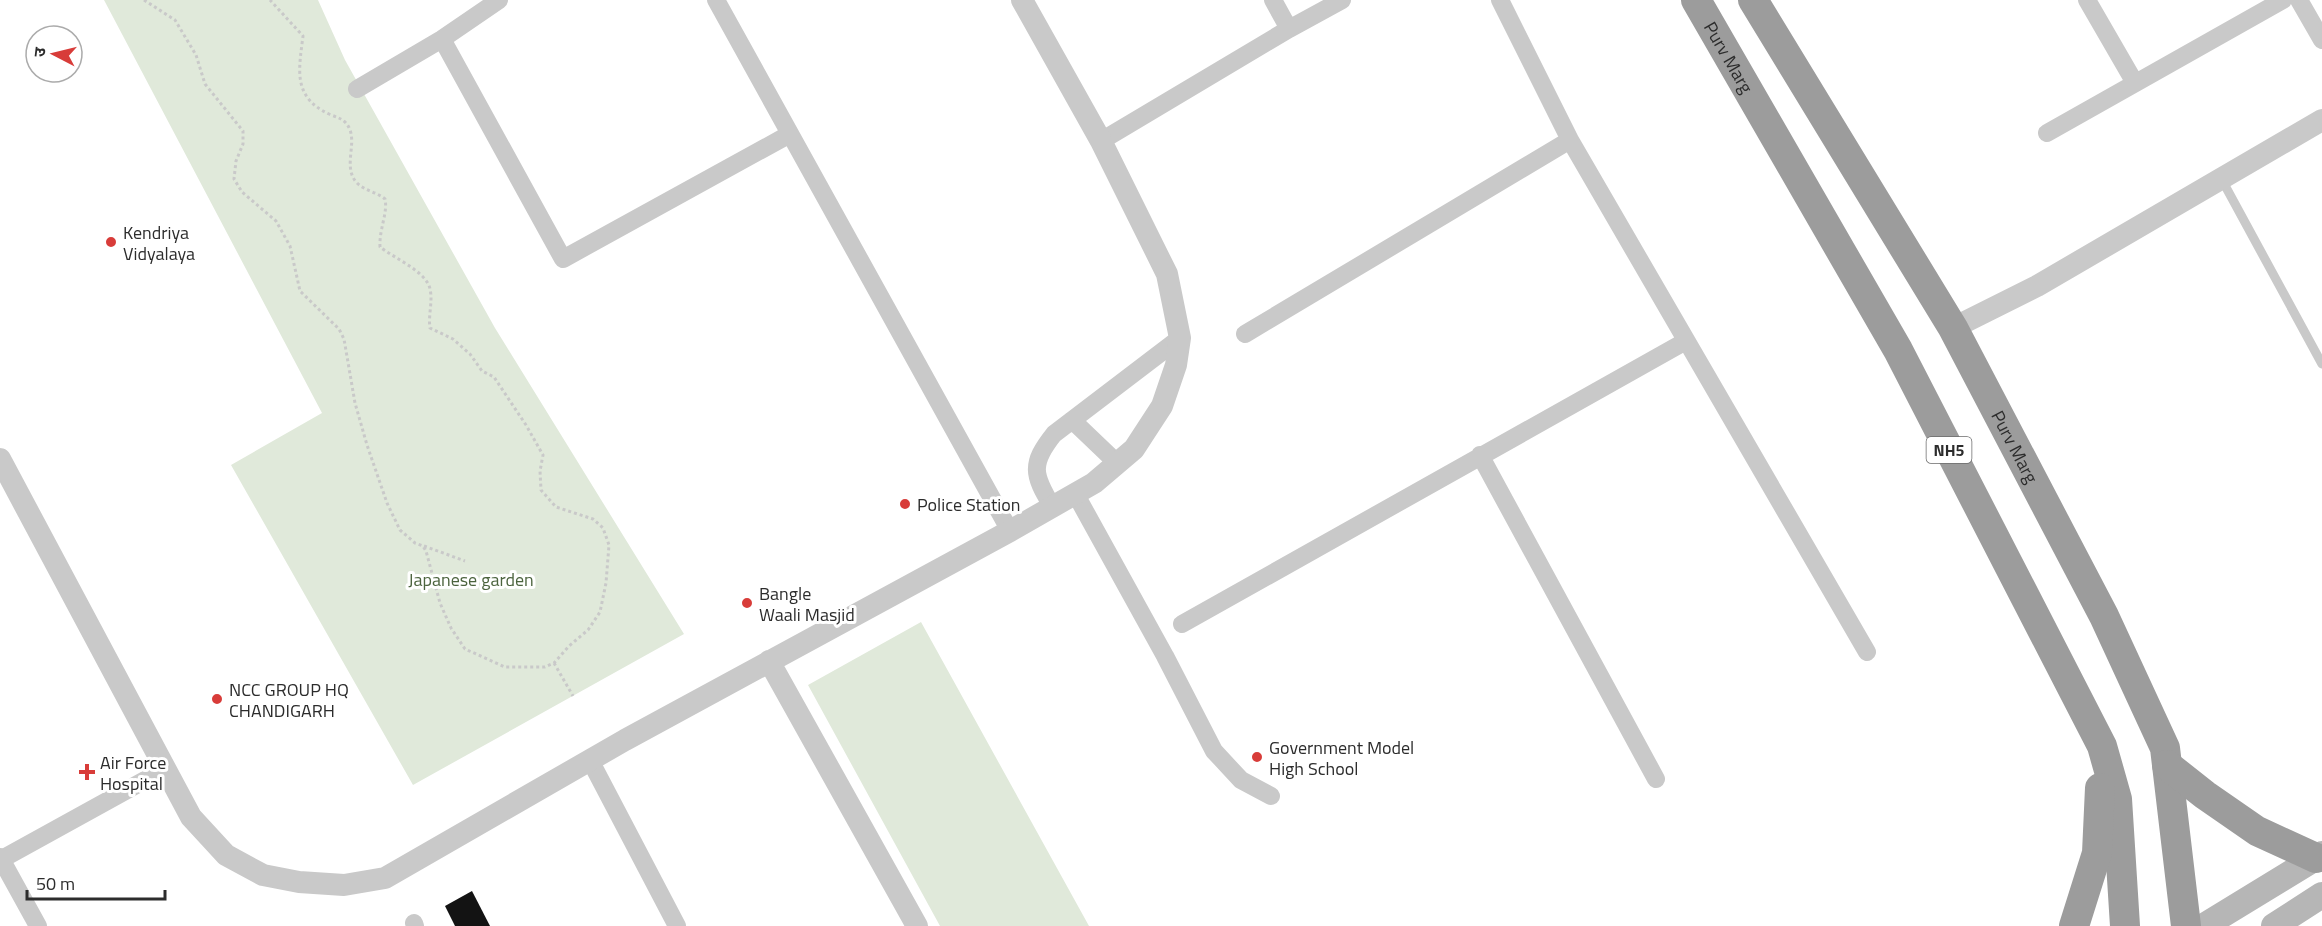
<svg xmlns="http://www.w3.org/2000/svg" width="2322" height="926" font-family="'Titillium Web','Noto Sans Devanagari',sans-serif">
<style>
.green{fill:#e0e9da}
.building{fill:#131313}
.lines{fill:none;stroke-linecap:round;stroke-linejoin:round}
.path{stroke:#c9c9c9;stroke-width:3;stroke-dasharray:3 3;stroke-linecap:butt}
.service{stroke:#c9c9c9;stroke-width:9}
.minor{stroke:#c9c9c9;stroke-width:18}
.tertiary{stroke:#c9c9c9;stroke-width:22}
.secondary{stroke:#b6b6b6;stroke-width:26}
.trunk{stroke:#9c9c9c;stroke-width:30}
.poi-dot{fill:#d83c39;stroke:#fff;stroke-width:2}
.labels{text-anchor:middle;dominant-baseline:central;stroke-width:6;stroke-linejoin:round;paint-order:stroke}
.shield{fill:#fff;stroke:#6b6b6b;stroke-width:1.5}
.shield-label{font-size:16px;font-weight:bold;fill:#2c2c2c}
.street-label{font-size:18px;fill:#2c2c2c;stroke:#fff}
.poi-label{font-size:18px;fill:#2c2c2c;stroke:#fff;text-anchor:start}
.park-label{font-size:18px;fill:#4b633d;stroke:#fff}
</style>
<rect width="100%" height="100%" fill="#fff"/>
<path class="green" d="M104,0h214l27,60 150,268 189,306 -271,151 -182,-320 91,-52z
M921,622l168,304h-149l-132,-241z"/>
<path class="building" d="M472,891l18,35h-35l-10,-20z"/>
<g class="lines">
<path class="path" d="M144,0l31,20 21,35 9,29 38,47v13l-7,17 -2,18 8,13 34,29 14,25 10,45 39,38 5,10 11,64 12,42 20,58 13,27 15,13 8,3 3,5 14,52 11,25 14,21 40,18h40l9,-4 15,-17 19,-16 12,-18 6,-29 3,-38 -6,-17 -10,-9 -37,-12 -15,-17 -1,-19 3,-16 -17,-30 -32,-48 -12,-6 -12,-17 -17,-15 -23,-11c-2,-13 3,-26 0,-39 -3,-17 -36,-31 -50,-42 -1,-18 8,-34 5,-48 -8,-7 -20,-8 -28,-16 -14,-15 -1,-37 -7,-53 -4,-11 -12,-12 -21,-16 -37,-17 -30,-45 -26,-78l-33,-36
M424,546l41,15
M554,663l19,33"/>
<path class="service" d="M2222,180l100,184"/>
<path class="minor" d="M716,0l294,531
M1273,0l16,29
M1500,0l70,140 297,512
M2087,0l48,83
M2299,0l23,40
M442,39l121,220 227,-125
M357,89l85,-50 57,-39
M2047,133l236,-133
M1101,141l188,-112 53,-29
M1245,334l325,-194
M1072,420l45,43
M1480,455l176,324
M1075,493l90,163 49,95 27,29 30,16
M1052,506c-19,-31 -22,-42 2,-72l126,-96
M1182,624l504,-283
M590,760l87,166
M0,857l38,69
M0,860l165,-91
M414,923l1,3"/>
<path class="tertiary" d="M1953,328l84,-42 285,-166
M0,459l191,358 35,38 37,20 36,7 45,3 41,-7 240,-138 385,-209 84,-48 40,-34 28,-43 14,-41 4,-27 -13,-64 -66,-133 -79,-141
M769,661l148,265"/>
<path class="secondary" d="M2204,926l118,-72
M2274,926l48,-31"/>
<g class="trunk">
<path id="s1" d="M1696,0l202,350 204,396 15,53 8,127"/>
<path id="s2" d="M1753,0l200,328 151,288 61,132 21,178"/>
<path d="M2167,765l38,30 52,36 59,27"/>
<path d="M2074,926l23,-73 3,-65"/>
</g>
</g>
<g class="poi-dot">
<circle cx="111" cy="242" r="6"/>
<circle cx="905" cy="504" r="6"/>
<circle cx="747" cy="603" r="6"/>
<circle cx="217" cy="699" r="6"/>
<circle cx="1257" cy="757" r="6"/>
<path d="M84 763h6v6h6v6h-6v6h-6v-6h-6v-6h6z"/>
</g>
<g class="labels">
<rect class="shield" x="1926.5" y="437" width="45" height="26" rx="4.5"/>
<g class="shield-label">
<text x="1949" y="450">NH5</text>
</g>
<g class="street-label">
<text stroke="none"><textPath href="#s1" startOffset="66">Purv Marg</textPath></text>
<text stroke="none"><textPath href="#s2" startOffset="518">Purv Marg</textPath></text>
</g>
<g class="poi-label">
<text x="123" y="232">Kendriya<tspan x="123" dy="21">Vidyalaya</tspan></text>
<text x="917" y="504">Police Station</text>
<text x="759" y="593">Bangle<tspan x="759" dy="21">Waali Masjid</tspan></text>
<text x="229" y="689">NCC GROUP HQ<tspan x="229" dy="21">CHANDIGARH</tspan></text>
<text x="1269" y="747">Government Model<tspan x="1269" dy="21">High School</tspan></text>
<text x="100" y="762">Air Force<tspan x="100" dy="21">Hospital</tspan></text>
</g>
<g class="park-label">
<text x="471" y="579">Japanese garden</text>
</g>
</g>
<g transform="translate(54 54) rotate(277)"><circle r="28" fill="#ffffff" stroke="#ababab" stroke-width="1.5"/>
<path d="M0-4.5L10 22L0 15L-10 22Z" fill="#d83c39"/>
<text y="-9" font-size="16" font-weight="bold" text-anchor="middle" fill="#2c2c2c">उ</text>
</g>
<path d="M27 890v9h138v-9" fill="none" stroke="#2c2c2c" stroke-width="3"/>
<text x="36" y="890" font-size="18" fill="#2c2c2c" stroke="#ffffff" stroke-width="4.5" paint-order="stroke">50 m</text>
</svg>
